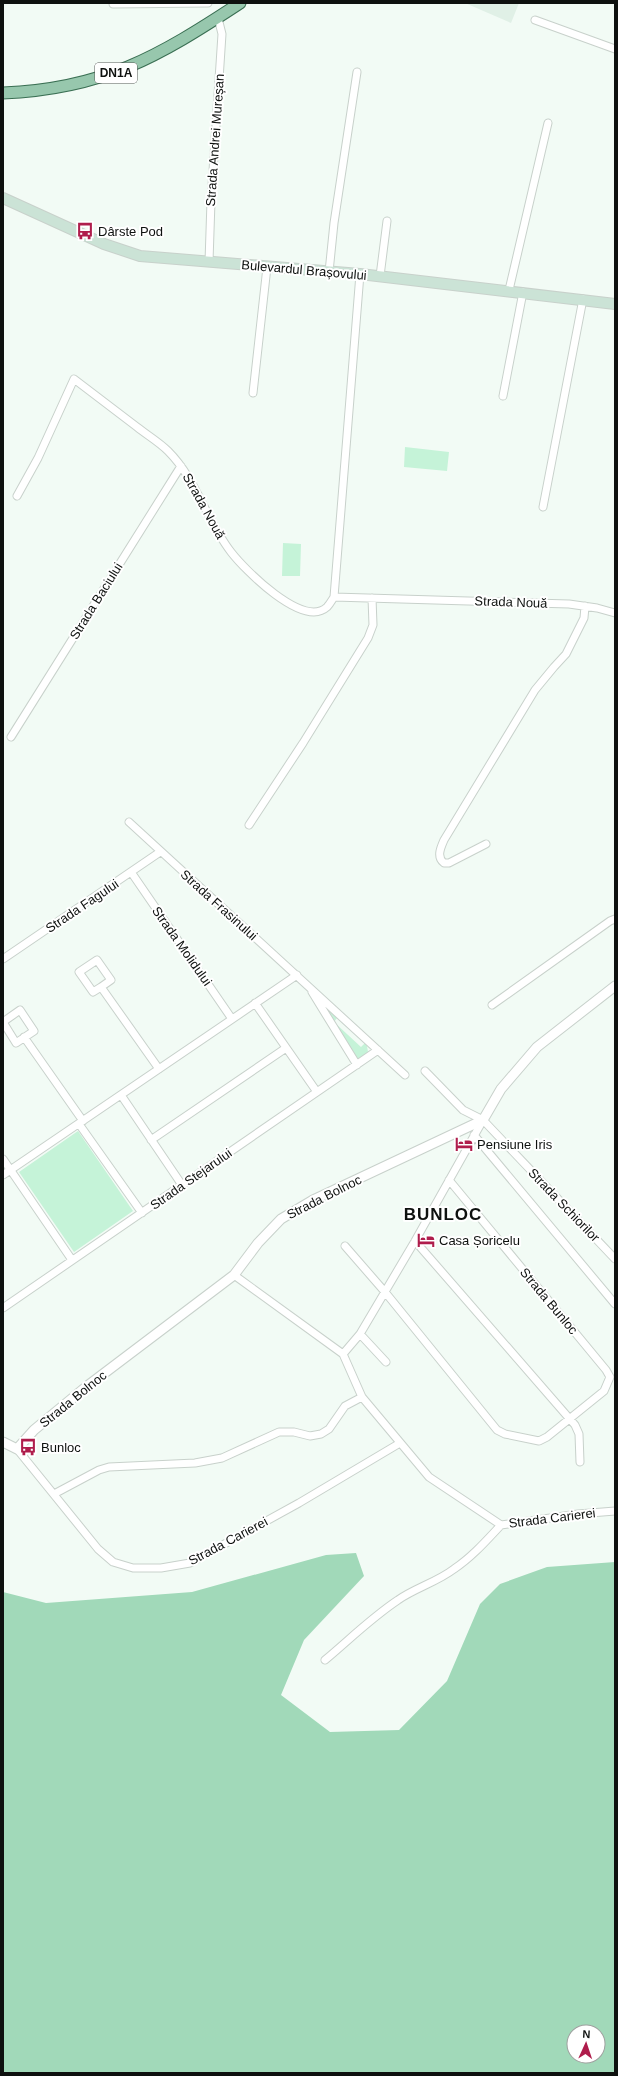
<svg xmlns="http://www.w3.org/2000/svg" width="618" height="2076" font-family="Helvetica,sans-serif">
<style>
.built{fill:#e0f0e6}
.green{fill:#c5f3d8}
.forest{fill:#a1d9b9;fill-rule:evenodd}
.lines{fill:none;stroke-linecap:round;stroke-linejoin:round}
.minor-casing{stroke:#c8d1cb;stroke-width:9}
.tertiary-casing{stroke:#c8d1cb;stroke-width:11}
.secondary-casing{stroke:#c8d1cb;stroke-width:12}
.primary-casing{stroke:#3a6f53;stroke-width:13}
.minor{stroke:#fff;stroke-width:7}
.tertiary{stroke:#fff;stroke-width:9}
.secondary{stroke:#cbe3d6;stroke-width:10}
.primary{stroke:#97c7ad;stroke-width:11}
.labels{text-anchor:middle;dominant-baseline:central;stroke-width:4;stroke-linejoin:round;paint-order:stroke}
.shield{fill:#fff;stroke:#565857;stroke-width:1}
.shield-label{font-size:12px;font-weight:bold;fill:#0e110f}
.street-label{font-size:13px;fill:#0e110f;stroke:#fff}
.poi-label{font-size:13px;fill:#0e110f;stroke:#fff;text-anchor:start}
.district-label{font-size:17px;font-weight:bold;letter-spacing:1px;fill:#0e110f;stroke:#fff}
</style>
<rect width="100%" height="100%" fill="#f2fbf5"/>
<path class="built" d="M465,3h54l-8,20z"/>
<path class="green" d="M405,447l44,5 -2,19 -43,-4z
M283,543l18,1 -1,32h-18z
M329,1010l8,8 -3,4 27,25 4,-4 2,3 1,6 -8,7h-3l-31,-47z
M78,1131l55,80 -59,41 -55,-80z"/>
<path class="forest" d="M356,1553l8,23 -60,64 -23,55 49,37 69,-2 48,-49 33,-77 20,-20 47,-17 68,-5v511h-612v-481l43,11 146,-11 134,-37zM574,2032h24v24h-24z"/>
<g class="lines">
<g class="minor-casing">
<path id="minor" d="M113,4l95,-1
M535,20l80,29
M209,262l2,-61 11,-167 -4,-16
M329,272l5,-49 23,-151
M380,276l7,-55
M509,290l39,-167
M253,393l14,-126
M503,396l20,-104
M17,496l21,-38 36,-79c21,16 42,32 63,48 10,8 22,15 31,24 29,29 38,69 63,101 13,17 72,77 96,55 3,-3 5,-7 7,-10l26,-323
M543,507l40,-208
M334,597l235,7 28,4 18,5
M11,737l170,-271
M129,822l276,253
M249,825l54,-82 65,-105 5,-13 -1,-27
M486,844l-37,19h-5c-8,-6 -3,-16 0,-23l91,-150 19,-23 12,-13 18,-36 1,-12
M131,872l101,147
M3,959l157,-107
M101,987l-8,5 -14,-20 18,-12 14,20 -10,7 58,82
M312,992l45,73
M255,1003l62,89
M492,1005l118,-84 5,-2
M3,1022l17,-12 14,21 -18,12 -13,-21
M24,1037l59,84
M425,1071l38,39 20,10 132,139
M121,1095l61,90
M79,1124l63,89
M474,1135l141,169
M151,1140l135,-92
M3,1159l69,101
M3,1175l294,-200
M415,1241l160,184 4,9 1,28
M345,1246l40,46 112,138 8,4 34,7 8,-4 57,-46 6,-14 -4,-7 -157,-190
M234,1275l109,79
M3,1308l375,-258
M360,1334l26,28
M343,1354l19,43 67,80 72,48 77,-11 37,-3
M343,1354l17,-20 55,-93 68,-121
M17,1449l81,100 15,13 20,6h28l29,-5 109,-60 101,-60
M54,1494l45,-24 10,-3 86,-4 27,-5 57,-26h15l16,4 11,-2 8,-5 16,-23 17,-9
M325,1660c24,-20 46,-42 73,-60 17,-12 39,-18 56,-31 18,-12 32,-28 47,-44"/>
</g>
<g class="tertiary-casing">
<path id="tertiary" d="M3,1442l14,7 17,-19 52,-43 148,-112 24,-32 23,-24 32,-19 170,-80 18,-31 36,-42 78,-61"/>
</g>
<g class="secondary-casing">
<path id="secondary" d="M3,198l101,46 36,12 220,18 255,30"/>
</g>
<g class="primary-casing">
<path id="primary" d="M3,93c100,-4 155,-36 237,-90"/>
</g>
<use href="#minor" class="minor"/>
<use href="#tertiary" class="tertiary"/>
<use href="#secondary" class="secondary"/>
<use href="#primary" class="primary"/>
</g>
<defs>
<g id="bus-bare" transform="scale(1.38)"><path d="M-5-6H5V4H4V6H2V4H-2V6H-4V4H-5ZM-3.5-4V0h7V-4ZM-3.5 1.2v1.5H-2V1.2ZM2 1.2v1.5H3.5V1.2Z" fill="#af1d4c" stroke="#fff" stroke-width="2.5" paint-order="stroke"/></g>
<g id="hotel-bare" transform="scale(1.38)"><path d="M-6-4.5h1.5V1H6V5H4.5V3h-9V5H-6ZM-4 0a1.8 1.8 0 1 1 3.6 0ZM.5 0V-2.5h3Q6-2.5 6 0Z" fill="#af1d4c" stroke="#fff" stroke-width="2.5" paint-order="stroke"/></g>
</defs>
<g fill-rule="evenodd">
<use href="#bus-bare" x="85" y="231"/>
<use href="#hotel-bare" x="464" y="1144"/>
<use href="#hotel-bare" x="426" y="1240"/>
<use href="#bus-bare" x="28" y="1447"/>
</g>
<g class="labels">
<rect class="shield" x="95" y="63" width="42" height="20" rx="3"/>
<g class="shield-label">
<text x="116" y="73">DN1A</text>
</g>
<g class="street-label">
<text transform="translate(215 140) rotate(-86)">Strada Andrei Mureșan</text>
<text transform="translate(304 270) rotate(5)">Bulevardul Brașovului</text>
<text transform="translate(204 506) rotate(61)">Strada Nouă</text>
<text transform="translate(96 601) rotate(-58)">Strada Baciului</text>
<text transform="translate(511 602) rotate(2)">Strada Nouă</text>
<text transform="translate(219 905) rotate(42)">Strada Frasinului</text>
<text transform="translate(82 906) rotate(-34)">Strada Fagului</text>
<text transform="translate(182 946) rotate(55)">Strada Molidului</text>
<text transform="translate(191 1179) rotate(-35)">Strada Stejarului</text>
<text transform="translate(324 1197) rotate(-27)">Strada Bolnoc</text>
<text transform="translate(564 1205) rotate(46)">Strada Schiorilor</text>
<text transform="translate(549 1301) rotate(50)">Strada Bunloc</text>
<text transform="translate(73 1399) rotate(-39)">Strada Bolnoc</text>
<text transform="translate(552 1518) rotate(-7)">Strada Carierei</text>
<text transform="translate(228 1541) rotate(-28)">Strada Carierei</text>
</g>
<g class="poi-label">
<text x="98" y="231">Dârste Pod</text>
<text x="477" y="1144">Pensiune Iris</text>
<text x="439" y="1240">Casa Șoricelu</text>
<text x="41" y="1447">Bunloc</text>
</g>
<g class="district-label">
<text x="443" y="1214">BUNLOC</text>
</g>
</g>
<rect width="618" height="2076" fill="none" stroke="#0e110f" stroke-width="8"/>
<g transform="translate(586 2044) rotate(3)"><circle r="19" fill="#ffffff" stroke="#9fa09f"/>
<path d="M0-3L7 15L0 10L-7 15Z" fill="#af1d4c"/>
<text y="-6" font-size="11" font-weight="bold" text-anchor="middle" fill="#0e110f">N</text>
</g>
</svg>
